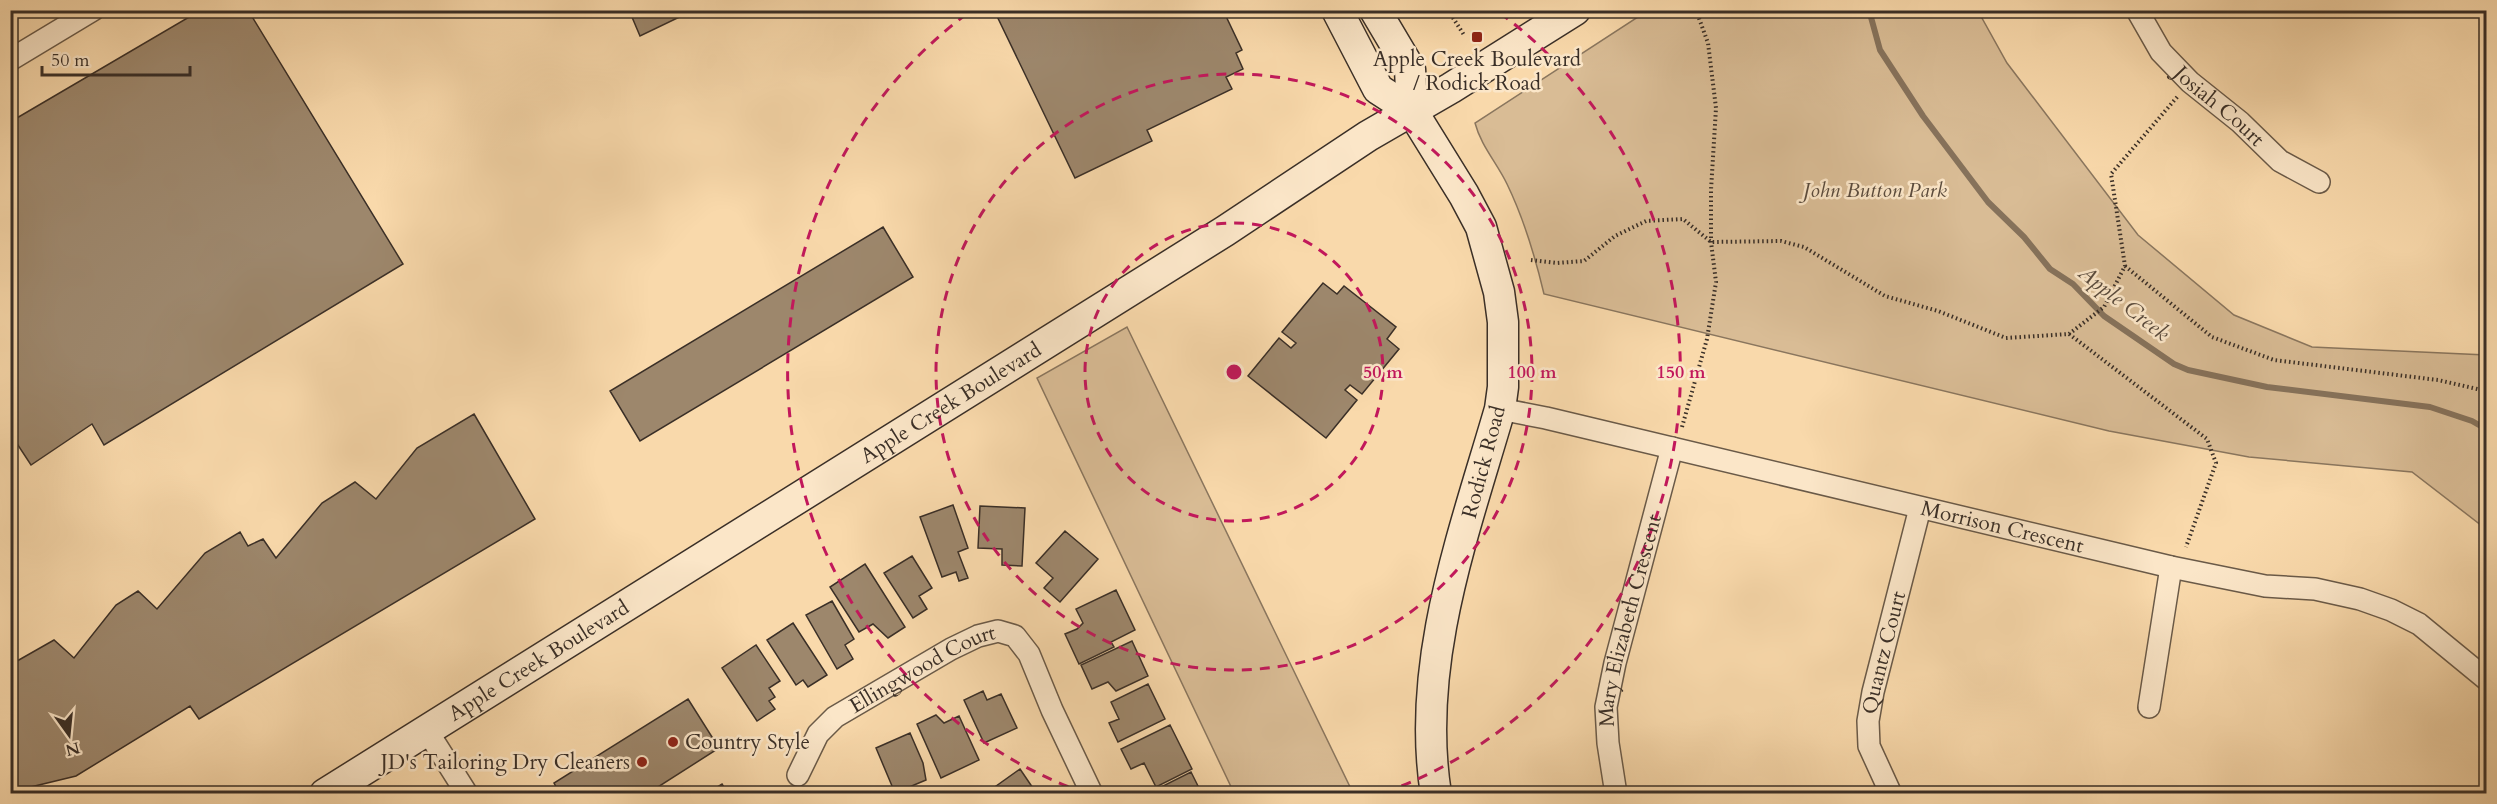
<svg xmlns="http://www.w3.org/2000/svg" width="2497" height="804" font-family="Cardo,serif">
<style>
.green{fill:#d9bc95;stroke:#8a765e;stroke-width:1.5}
.lines{fill:none;stroke-linecap:round;stroke-linejoin:round}
.stream{stroke:#86725b;stroke-width:6}
.building{fill:#9d876c;stroke:#3a2f27;stroke-width:1.5}
.street-casing{stroke:#6a5a48;stroke-width:24}
.secondary-casing{stroke:#3a2f27;stroke-width:33}
.path{stroke:#3a2f27;stroke-width:4;stroke-dasharray:1.5 3;stroke-linecap:butt}
.street{stroke:#fbe6c8;stroke-width:21}
.secondary{stroke:#fbe6c8;stroke-width:30}
.ring{fill:none;stroke:#c2185b;stroke-width:3;stroke-dasharray:10 8}
.poi-dot{fill:#8f2418;stroke:#fbe6c8;stroke-width:2}
.labels{text-anchor:middle;dominant-baseline:central;stroke-width:5;stroke-linejoin:round;paint-order:stroke}
.poi-label{font-size:21px;fill:#3a2f27;stroke:#fbe6c8}
.street-label{font-size:21px;fill:#3a2f27;stroke:#fbe6c8}
.park-label{font-size:21px;font-style:italic;fill:#5a4b3d;stroke:#fbe6c8}
.water-label{font-size:22px;font-style:italic;fill:#5a4b3d;stroke:#fbe6c8}
.centre{fill:#c2185b;stroke:#fbe6c8;stroke-width:3}
.ring-label{font-size:18px;text-anchor:middle;font-weight:bold;fill:#c2185b;stroke:#fbe6c8;stroke-width:5;stroke-linejoin:round;paint-order:stroke}
</style>
<rect width="100%" height="100%" fill="#f9d9ab"/>
<filter id="stains"><feTurbulence type="fractalNoise" baseFrequency=".00333" numOctaves="4"/><feColorMatrix values="0 0 0 0 .2 0 0 0 0 .09 0 0 0 0 .02 0 0 0 .5 -.17"/></filter>
<radialGradient id="worn" r=".72"><stop offset=".6" stop-color="#630" stop-opacity="0"/><stop offset="1" stop-color="#630" stop-opacity=".3"/></radialGradient>
<path class="green" d="M1647,11h331l29,52 131,172 96,80 78,32 174,8v174l-74,-57 -163,-15 -140,-26 -565,-137c-9,-38 -20,-75 -37,-110 -10,-21 -26,-38 -32,-61z
M1127,327l226,466h-119l-197,-415z"/>
<g class="lines">
<path class="stream" d="M1869,10l11,40 43,66 65,86 36,35 26,32 23,15 31,32 70,48 14,6 79,17 163,20 42,14 14,8"/>
</g>
<path class="building" d="M201,10h47l155,254 -299,181 -12,-21 -61,41 -21,-32v-311z
M629,10h65l-54,26z
M994,10h229l19,40 -6,3 7,16 -17,8 6,12 -85,41 5,11 -77,37z
M883,227l30,50 -273,164 -30,-50z
M1323,283l14,11 7,-8 52,41 -9,12 12,10 -37,45 -12,-9 -5,5 12,10 -31,38 -78,-62 31,-38 12,10 5,-5 -14,-11z
M474,414l61,105 -336,200 -9,-13 -114,70 -66,16v-127l44,-25 20,18 42,-53 22,-14 19,18 48,-56 35,-21 8,14 15,-7 13,19 46,-55 33,-21 21,17 41,-51z
M953,505l15,43 -10,4 10,26 -9,3 -3,-9 -14,5 -22,-60z
M980,506l45,2 -3,58 -20,-1v-16l-24,-1z
M1065,531l33,28 -38,43 -16,-14 9,-10 -17,-15z
M912,556l20,32 -13,8 8,13 -14,9 -29,-45z
M865,564l40,63 -17,11 -15,-14 -14,8 -29,-45z
M1116,590l19,40 -24,12 3,5 -35,17 -14,-30 12,-5 6,-6 -7,-14z
M832,601l22,38 -9,6 8,14 -16,10 -31,-54z
M793,623l34,52 -19,12 -5,-7 -7,5 -29,-45z
M1132,641l16,35 -32,15 -8,-9 -16,7 -11,-24z
M756,645l24,36 -11,7 6,9 -6,4 6,8 -18,12 -35,-53z
M1148,684l17,35 -47,23 -9,-19 10,-4 -8,-17z
M983,691l4,9 14,-6 16,34 -33,15 -20,-43z
M688,699l31,49 -72,46h-87l-6,-11z
M936,715l8,8 15,-7 20,44 -38,18 -24,-54z
M1170,725l22,44 -36,18 -12,-24 -13,6 -10,-20z
M910,733l13,30 3,17 -31,13 -19,-45z
M1020,769l17,25h-52z
M1191,772l11,22h-50l-1,-2z
M722,784l6,10h-22z"/>
<g class="lines">
<g class="street-casing">
<g id="street">
<path id="s1" d="M2137,10l24,42 29,30 50,40 40,39 39,21"/>
<path d="M10,60l83,-50"/>
<path id="s2" d="M1500,409l46,9 625,149 94,19 50,3 45,10 31,11 28,14 67,55"/>
<path d="M2149,707l22,-140"/>
<path d="M426,729l41,65"/>
<path id="s3" d="M798,775l20,-41 17,-17 116,-68 27,-13 20,-5 17,5 14,18 23,56 40,84"/>
<path id="s4" d="M1616,794l-8,-51 -2,-36 9,-44 57,-215"/>
<path id="s5" d="M1891,794l-22,-48 -1,-25 5,-29 47,-184"/>
</g>
</g>
<g class="secondary-casing">
<g id="secondary">
<path d="M1337,10l41,79 34,22 52,84 17,32 18,65 4,30v65l-3,22c-36,124 -85,254 -64,385"/>
<path d="M1375,10l35,59 2,42"/>
<path id="s6" d="M325,794l900,-563 143,-95 83,-48 124,-78"/>
</g>
</g>
<path class="path" d="M1448,10l16,25
M1531,260l26,3 27,-2 31,-25 31,-15 37,-2 28,23 70,-1 23,6 81,49 53,15 68,27 63,-4 35,-27 21,-41 -14,-92 67,-78
M2125,266l87,71 62,23 164,20 48,11
M2069,334l138,105 9,24 -30,84
M1682,427l25,-88 9,-57 -5,-40v-52l5,-82 -8,-65 -12,-33"/>
<use href="#street" class="street"/>
<use href="#secondary" class="secondary"/>
</g>
<g class="ring">
<circle cx="1234" cy="372" r="149"/>
<circle cx="1234" cy="372" r="298"/>
<path d="M1085 793A447 447 0 0 1 968 13M1500 13A447 447 0 0 1 1383 793"/>
</g>
<g class="poi-dot">
<rect x="1471" y="31" width="12" height="12" rx="3"/>
<circle cx="673" cy="742" r="6"/>
<circle cx="642" cy="762" r="6"/>
</g>
<g class="labels">
<g class="poi-label">
<text x="1477" y="59">Apple Creek Boulevard<tspan x="1477" dy="24">/ Rodick Road</tspan></text>
<text x="685" y="742" text-anchor="start">Country Style</text>
<text x="630" y="762" text-anchor="end">JD's Tailoring Dry Cleaners</text>
</g>
<g class="street-label">
<text stroke="none"><textPath href="#s1" startOffset="128">Josiah Court</textPath></text>
<text stroke="none"><textPath href="#s6" startOffset="738">Apple Creek Boulevard</textPath></text>
<text transform="translate(1484 462) rotate(-75)">Rodick Road</text>
<text stroke="none"><textPath href="#s2" startOffset="516">Morrison Crescent</textPath></text>
<text stroke="none"><textPath href="#s4" startOffset="177">Mary Elizabeth Crescent</textPath></text>
<text stroke="none"><textPath href="#s5" startOffset="148">Quantz Court</textPath></text>
<text stroke="none"><textPath href="#s6" startOffset="252">Apple Creek Boulevard</textPath></text>
<text stroke="none"><textPath href="#s3" startOffset="170">Ellingwood Court</textPath></text>
</g>
<g class="park-label">
<text x="1875" y="190">John Button Park</text>
</g>
<g class="water-label">
<text transform="translate(2124 303) rotate(38)">Apple Creek</text>
</g>
</g>
<circle cx="1234" cy="372" r="9" class="centre"/>
<g class="ring-label">
<text x="1383" y="378">50 m</text>
<text x="1532" y="378">100 m</text>
<text x="1681" y="378">150 m</text>
</g>
<rect width="2497" height="804" fill="none" stroke="#f9d9ab" stroke-width="36"/>
<rect x="12" y="12" width="2473" height="780" fill="none" stroke="#3a2f27" stroke-width="3"/>
<rect x="18" y="18" width="2461" height="768" fill="none" stroke="#3a2f27" stroke-width="1.5"/>
<g transform="translate(69 735) rotate(165)" stroke="#fbe6c8" stroke-width="4.5" paint-order="stroke">
<path d="M0-4.5L10 22L0 15L-10 22Z" fill="#3a2f27"/>
<text y="-9" font-size="16" font-weight="bold" text-anchor="middle" fill="#3a2f27">N</text>
</g>
<path d="M42 66v9h148v-9" fill="none" stroke="#3a2f27" stroke-width="3"/>
<text x="51" y="66" font-size="18" fill="#3a2f27" stroke="#fbe6c8" stroke-width="4.5" paint-order="stroke">50 m</text>
<rect width="100%" height="100%" filter="url(#stains)"/>
<rect width="100%" height="100%" fill="url(#worn)"/>
</svg>
